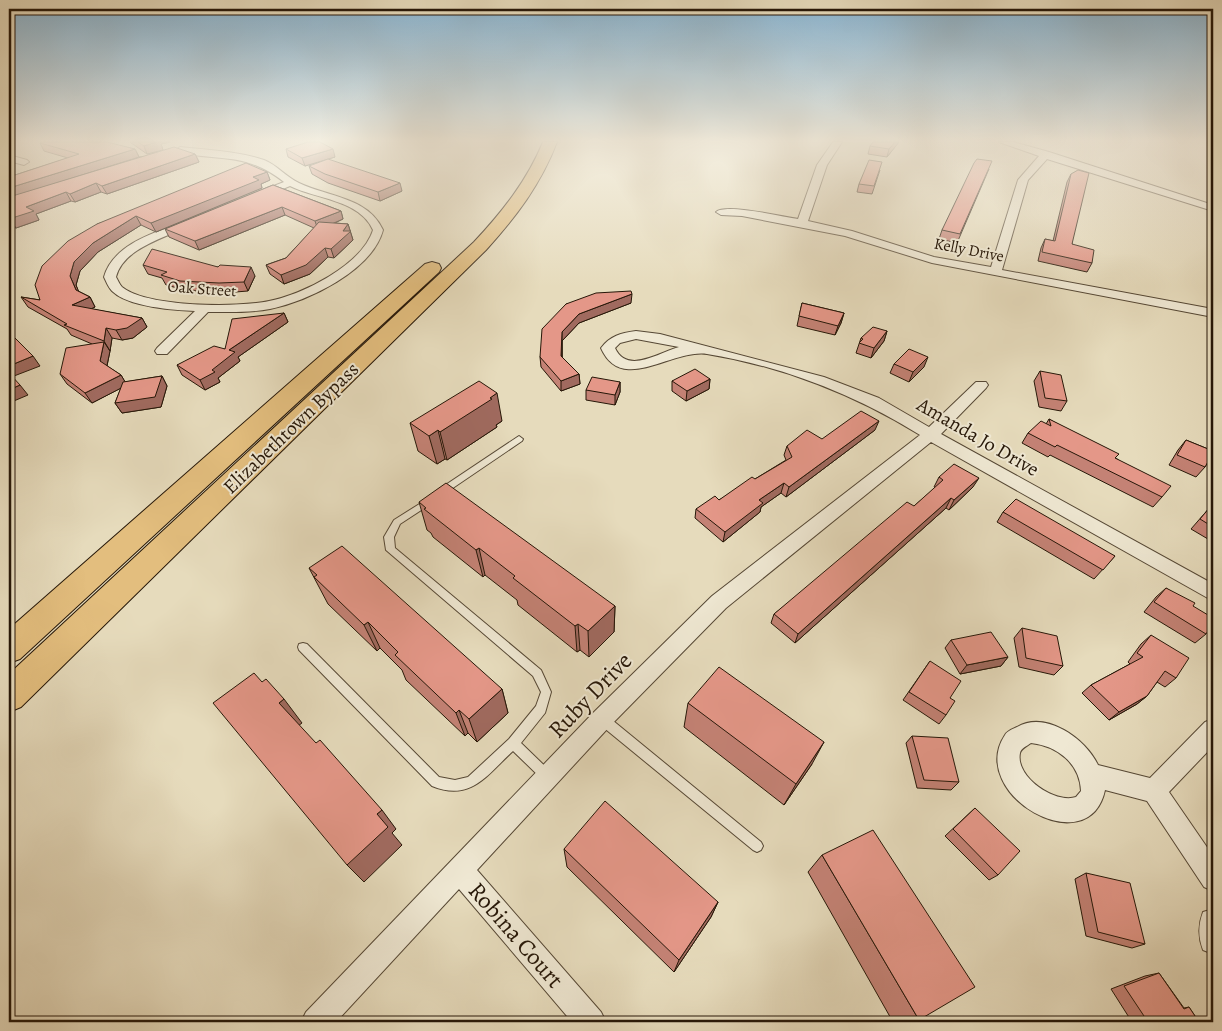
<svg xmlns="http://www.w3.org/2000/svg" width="1222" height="1031" font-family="Alegreya,serif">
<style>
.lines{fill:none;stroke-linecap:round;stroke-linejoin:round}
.lane-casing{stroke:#564835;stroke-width:2}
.street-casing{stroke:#564835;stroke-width:2}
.highway-casing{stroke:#261708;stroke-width:2}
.lane{fill:#efe8d3;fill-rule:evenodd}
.street{fill:#efe8d3;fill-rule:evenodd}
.highway{fill:#e3be7e;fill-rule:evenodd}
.wall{fill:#c48275;stroke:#261708}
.shaded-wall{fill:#a06a5f;stroke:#261708}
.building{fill:#e49788;stroke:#261708}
.labels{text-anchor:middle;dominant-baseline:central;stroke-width:4;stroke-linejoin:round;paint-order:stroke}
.far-street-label{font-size:16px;fill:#261708;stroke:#efe8d3}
.street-label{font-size:20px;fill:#261708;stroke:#efe8d3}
.near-street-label{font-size:24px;fill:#261708;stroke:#efe8d3}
</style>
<rect width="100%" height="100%" fill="#e6dbbc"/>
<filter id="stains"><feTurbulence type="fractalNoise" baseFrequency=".004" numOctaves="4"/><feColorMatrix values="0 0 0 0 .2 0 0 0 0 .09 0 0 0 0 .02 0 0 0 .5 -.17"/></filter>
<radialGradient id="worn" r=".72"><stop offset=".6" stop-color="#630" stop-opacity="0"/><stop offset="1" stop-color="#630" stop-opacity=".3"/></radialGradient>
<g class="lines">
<g class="lane-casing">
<path id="lane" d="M519,436l4,3 -1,2 -78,53h-6l-1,-2 1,-2z
M429,498l4,3 -1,2 -32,21 -6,13 1,11 146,122 10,22 -6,21 -24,30 30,29 2,4 -2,4 -4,2 -4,-2 -30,-29c-26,24 -42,51 -81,35l-133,-136 -1,-3 1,-3 4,-1 4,1 132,133 16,3 13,-3 41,-38 27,-33 5,-14 -8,-16 -147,-126 -2,-13 10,-17z
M602,714l4,1 155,127 2,4 -2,4 -4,2 -4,-2 -155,-127 -2,-4 2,-4z"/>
</g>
<g class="street-casing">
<path id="street" d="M833,142h9l-15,23 -19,56 44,10 82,26 57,10 27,-87 21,-24 -40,-14h14l36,10 164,53v6l-166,-52 -19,21 -26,90 211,39v8l-281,-54 -87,-27 -103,-20 -21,-1 -5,-3c10,-9 67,5 82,7l19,-54z
M180,147c28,3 57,4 84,13 13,5 22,17 35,23 29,14 69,14 84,47 -11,41 -75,71 -113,79 -20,4 -41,3 -62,3l-41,42h-10l-2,-3 2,-3 38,-37c-22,-1 -67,-4 -83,-20 -4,-4 -6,-10 -8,-14 9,-33 52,-45 81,-56l4,-1 5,3c-5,5 -14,7 -21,10 -21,9 -51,20 -57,44 2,3 3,7 6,10 24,20 116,21 147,14 33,-6 93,-36 104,-71 -13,-30 -57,-31 -83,-44l-29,12h-8v-4l31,-12c-40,-31 -63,-20 -107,-30l-1,-2z
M9,155l18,5 2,2 -5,3 -15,-4z
M636,331l24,3 164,43 55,21 50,29 47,-45h10l2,3 -2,3 -45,46 272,150v17l-282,-159 -205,166 -116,118 -133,144 124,142 5,10h-34l-113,-133 -123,133h-35l5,-10 288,-300 118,-116 208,-161c-64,-40 -138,-69 -213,-81 -36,-5 -85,41 -106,-6 9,-12 20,-15 35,-17zM636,339l43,8c-19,5 -52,28 -64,1l5,-5z
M1213,719v27l-44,46 44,64v35l-9,-4 -57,-86 -42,-11c-16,75 -139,4 -100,-55 2,-4 8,-6 12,-8 29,-17 69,12 81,38l52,13 55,-56zM1031,743c27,3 49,21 50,48l-5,6c-21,7 -61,-20 -56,-44 1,-5 7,-7 11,-10z
M1213,909v45l-10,-4c-5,-13 -5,-25 0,-38z"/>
</g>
<g class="highway-casing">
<path id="highway" d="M543,142h14c-16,42 -41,75 -71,108l-465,457 -12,5v-38l465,-432c28,-30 53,-61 69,-100z
M432,262l7,2 2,4 -2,4 -419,387 -11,4v-34l416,-365z"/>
</g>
<use href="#lane" class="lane"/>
<use href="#street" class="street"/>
<use href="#highway" class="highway"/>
</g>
<path class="wall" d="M130,142h40l-9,2 2,6 -16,4z
M899,142l-12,15 -19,-3 2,-8z
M40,143l95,6 4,8 56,-3 4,8 -92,32 -6,-2 -26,10 -4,-1 -35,13 3,6 -23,8 -7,-1v-50l59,-19 -24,-7z
M286,149l49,8 -30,9 -17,-9z
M309,166l93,25 -22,10 -52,-18 -16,-9z
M989,169l-32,74 -18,-4 3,-9z
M880,170l-8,24 -15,-2 2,-8z
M267,172l3,8 -9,4 1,4 -106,44 -15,-7 -43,27 -18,19 -4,14 2,6 12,6 5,10 -4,2 51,9 5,9 -14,11 -11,2 -10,-2 -2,13h-1h1l-3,15 14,9 4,7 37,-6 5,10 -6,21 -39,6 -7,-10 6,-15 -29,15 -25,-19 -7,-10 32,-30 -21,-9 -4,-6 -39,-22 -7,-10 19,3 57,-76z
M1071,174l1,70 20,19 -5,9 -49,-11 3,-13 4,-9 8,2 14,-59z
M273,185l68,26 2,8 -8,4 13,1 5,16 -19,18 -6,-1 -18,17 -26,10 -14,-10 -4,-9 20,-7 28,-30 -29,-13 -86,35 -30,-13 -4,-8z
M143,265l75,2 37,9 -7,15 -25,2 -38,-3 -19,-5 -4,-7 -14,-4z
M631,303l-52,20 -17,18v16l17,17 1,10 -19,7 -20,-24 -1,-10 26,-53z
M802,303l42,10 -3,10 -6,12 -38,-9z
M284,313l4,9 -50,35 2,4 -22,17 2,4 -15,8 -23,-15 -5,-10 48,-16z
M887,331l-3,10 -13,17 -15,-5 5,-15z
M894,364l30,3 -15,15 -19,-9z
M1040,371l27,30 -6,10 -22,-4 -5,-26z
M710,379l-1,10 -23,12 -14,-10v-10z
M620,382v10l-5,13 -29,-5v-10z
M1049,419l67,39 46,39 -9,10 -103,-52 -2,2 -26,-14 6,-10 18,-9z
M502,421l-6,4 1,2 -50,33 -2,-1 -8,5 -19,-13 -8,-28z
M875,430l-89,67 -5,-4 -20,14 -1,5 -37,30 -28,-24 1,-9 23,-9 36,-21 31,-19 -2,-5 3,-9z
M1213,439v14l-8,14 -9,10 -27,-12 9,-15 8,-10 27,11 -5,-6z
M939,477l34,10 -24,23 -3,-2 -151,135 -24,-20 3,-9 140,-108 21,-18 -1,-1z
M419,502l196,104 -1,26 -25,25 -9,-7 -3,2 -59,-47 -1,-5 -32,-25 -2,2 -50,-40 -2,-4 -4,-3z
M1211,506l2,1v35l-22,-13z
M1003,512l112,44 -21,23 -97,-57z
M309,568l193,121 6,24 -31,29 -9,-9 -3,3 -59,-56 -4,-10 -22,-22 -3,3 -49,-47z
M1166,588l27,18 13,28 -11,9 -51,-31 12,-15z
M1022,628l41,38 -9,9 -35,-8 -5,-29z
M1151,635l25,43 -11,9 -8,-5 -10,14 -10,8 -28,16 -27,-27 9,-8 39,-21 -2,-2 13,-18z
M951,640l57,17 -7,9 -41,8 -15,-26z
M930,661l20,37 -4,17 -7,9 -36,-24z
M688,703l124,61 -28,41 -100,-78z
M912,736l47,46 -8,8 -34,-2 -11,-45z
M975,808l23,67 -9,5 -44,-44z
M564,849l154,53 -7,15 -37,55 -107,-105z
M822,855l97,165 -6,2h-20l-85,-150z
M1086,873l59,71 -13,4 -46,-12 -11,-57z
M1159,973l25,35 5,-1 10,15h-67l-21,-33 34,-13z"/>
<path class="shaded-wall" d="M151,142h19l-9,2 2,6 -16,4 -3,-8z
M895,142h4l-12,15 2,-8z
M135,149l4,8 -130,41v-10z
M333,149l2,8 -30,9 -3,-8z
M195,154l4,8 -92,32 -5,-8z
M267,172l3,8 -9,4 1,4 -106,44 -5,-9 102,-46z
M96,183l5,9 -26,10 -5,-8z
M400,183l2,8 -22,10 -2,-9z
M66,192l5,9 -35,13 3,6 -23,8 -6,-9 16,-12z
M282,207l3,8 -86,35 -4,-9z
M341,211l2,8 -25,11 -3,-9z
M136,216l5,9 -43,27 -18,19 -4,14 6,14 -6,-9 -6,-14 4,-14 19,-19z
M348,224l5,16 -19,18 -3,-9z
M325,248l3,9 -18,17 -26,10 -3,-9z
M251,267l4,9 -7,15 -4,-9z
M632,294l-1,9 -52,20 -17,18v25v-34l17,-18z
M90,297l5,10 -17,8 -6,-10z
M284,313l4,9 -50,35 2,4 -22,17 2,4 -15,8 -5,-10 29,-30z
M844,313l-3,10 -6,12 3,-9z
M142,318l5,9 -14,11 -11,2 -6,-10z
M106,328l6,10 -2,13 -6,-10z
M887,331l-3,10 -13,17 3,-10z
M104,342l6,9 -4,19 -6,-9z
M33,356l7,10 -26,10 -5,-6v-4z
M928,357l-4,10 -15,15 4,-10z
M579,374l1,10 -19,7v-10z
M121,375l6,10 -35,18 -7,-10z
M162,376l5,10 -6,21 -39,6 -7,-10z
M710,379l-1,10 -23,12 1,-10z
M620,382v10l-5,13v-10z
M20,385l8,10 -19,8v-13z
M497,393l5,28 -6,4 1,2 -50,33 -7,-28z
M879,421l-4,9 -89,67 3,-10z
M438,430l7,29 -8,5 -8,-28z
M979,478l-6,9 -24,23 5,-10z
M784,483l-3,10 -20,14 -1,5 -37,30 2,-10 34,-32z
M951,498l-5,10 -151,135 3,-9z
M479,548l6,27 -2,2 -7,-27z
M615,606l-1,26 -25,25 -1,-26z
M368,622l12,26 -3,3 -13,-26z
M578,624l2,26 -3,2 -2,-26z
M1008,657l-7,9 -41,8 7,-9z
M502,689l6,24 -31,29 -8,-23z
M1147,696l-10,8 -28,16 10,-8z
M284,699l18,24 -4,3 -19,-23z
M459,710l9,23 -3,3 -9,-23z
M824,742l-12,22 -28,41 12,-21z
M382,810l14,19 -4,4 10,12 -38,37 -17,-17 30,-51z
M718,902l-7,15 -37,55 5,-12z"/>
<path class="building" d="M42,142h65l28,7 -126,39v-11l70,-23 -39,-11z
M138,142h19l-13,4z
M308,142h12l13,7 -31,9 -16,-9z
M873,142h22l-6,7 -19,-3z
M174,147l21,7 -93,32 -6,-3 -26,11 -4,-2 -40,15 8,4 -25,8v-22z
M328,159l72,24 -22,9 -53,-18 -16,-8z
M977,159l15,2 -32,73 -18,-4 32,-67z
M869,160l13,2 -8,24 -15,-2z
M246,163l21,9 -14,5 6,3 -108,43 -15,-7 -43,27 -19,19 -4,14 6,14 14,7 -18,8 70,13 -15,10 -11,2 -10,-2 -2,13 -40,-16 3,-1 -46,-27 19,3 -5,-15 7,-19 26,-25 29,-17z
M1078,170l11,3 -17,71 22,6 -2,13 -50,-11 3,-13 10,2 16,-67z
M273,185l68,26 -26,10 -33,-14 -87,34 -30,-12z
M319,222l29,2 -5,7h8l-20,18 -6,-1 -19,17 -25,10 -15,-10 20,-7z
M152,249l66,18 2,-2 31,2 -7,15 -25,1 -39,-2 -19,-6 6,-3 -24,-7z
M631,291l1,3 -53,20 -17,18 -1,24 18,18 -18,7 -21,-24 2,-28 24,-25 30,-11z
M802,303l42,10 -6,13 -39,-10z
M284,313l-55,37 6,2 -23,18 3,2 -15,8 -23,-15 37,-19 11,3 7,-30z
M873,327l14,4 -13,17 -15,-5 4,-4 -2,-1z
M9,332l24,24 -24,10z
M104,342l-4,19 21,14 -36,18 -25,-19 6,-26z
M909,349l19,8 -15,15 -19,-8z
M695,369l15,10 -23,12 -15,-10z
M1040,371l21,4 6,26 -22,-3z
M9,374h1l10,11 -11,5z
M162,376l-7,21 -40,6 8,-21z
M592,377l28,5 -5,13 -29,-5z
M479,381l18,12 -7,5 2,1 -52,33 -2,-2 -9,6 -19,-13z
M861,411l18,10 -90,66 -5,-4 -25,17 4,3 -38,29 -29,-23 19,-13 4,4 33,-23 3,2 37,-22 -5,-11 20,-16 15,9z
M1049,419l70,35 -4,4 56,28 -9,11 -105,-52 -2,2 -27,-14 13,-12 10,5z
M1186,440l27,11v2l-8,14 -28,-12z
M954,464l25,14 -25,22 -3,-2 -153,136 -24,-20 133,-112 7,4 29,-26 -4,-3z
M446,483l169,123 -27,25 -10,-7 -3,2 -62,-48 2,-2 -36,-28 -3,2 -52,-41 2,-1 -7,-6z
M1016,499l99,57 -12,14 -100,-58z
M1211,506l2,1v20l-13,-8z
M342,546l160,143 -33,30 -10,-9 -3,3 -61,-58 3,-3 -30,-30 -4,3 -50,-48 3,-2 -8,-7z
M1166,588l29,15 -2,3 20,12v5l-7,11 -52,-32z
M1022,628l35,8 6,30 -37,-8z
M991,632l17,25 -41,8 -16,-25z
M1151,635l38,23 -13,20 -11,-7 -18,25 -28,16 -28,-27 52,-28 -6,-4z
M930,661l31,20 -11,17 5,3 -9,14 -37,-23z
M719,667l105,75 -28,42 -108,-81z
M254,673l8,9 4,-3 18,20 -5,4 37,40 4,-3 62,70 -5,4 11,13 -41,38 -134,-162z
M912,736l36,2 11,44 -35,-2z
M605,801l113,101 -39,58 -115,-111z
M975,808l45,43 -22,24 -45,-46z
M873,830l102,157 -56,33 -97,-165z
M1086,873l44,10 15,61 -47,-12z
M1159,973l25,36 5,-2 10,15h-51l-24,-36z"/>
<linearGradient id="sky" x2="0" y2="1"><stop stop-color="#88b6d5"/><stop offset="0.49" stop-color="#f4efe1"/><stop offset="1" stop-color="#f4efe1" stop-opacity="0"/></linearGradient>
<rect width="1222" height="287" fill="url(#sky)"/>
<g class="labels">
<g class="far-street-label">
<text transform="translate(969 250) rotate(11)">Kelly Drive</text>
<text transform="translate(202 289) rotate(4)">Oak Street</text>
</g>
<g class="street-label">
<text transform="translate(291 428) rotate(-44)">Elizabethtown Bypass</text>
<text transform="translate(978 437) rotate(30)">Amanda Jo Drive</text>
</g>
<g class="near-street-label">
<text transform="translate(590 695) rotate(-46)">Ruby Drive</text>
<text transform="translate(516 935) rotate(49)">Robina Court</text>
</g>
</g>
<rect width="1222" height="1031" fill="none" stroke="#e6dbbc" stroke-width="30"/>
<rect x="10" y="10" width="1202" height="1011" fill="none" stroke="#261708" stroke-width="2.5"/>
<rect x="15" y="15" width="1192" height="1001" fill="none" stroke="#261708"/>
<rect width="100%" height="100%" filter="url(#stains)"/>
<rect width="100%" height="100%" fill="url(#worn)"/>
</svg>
